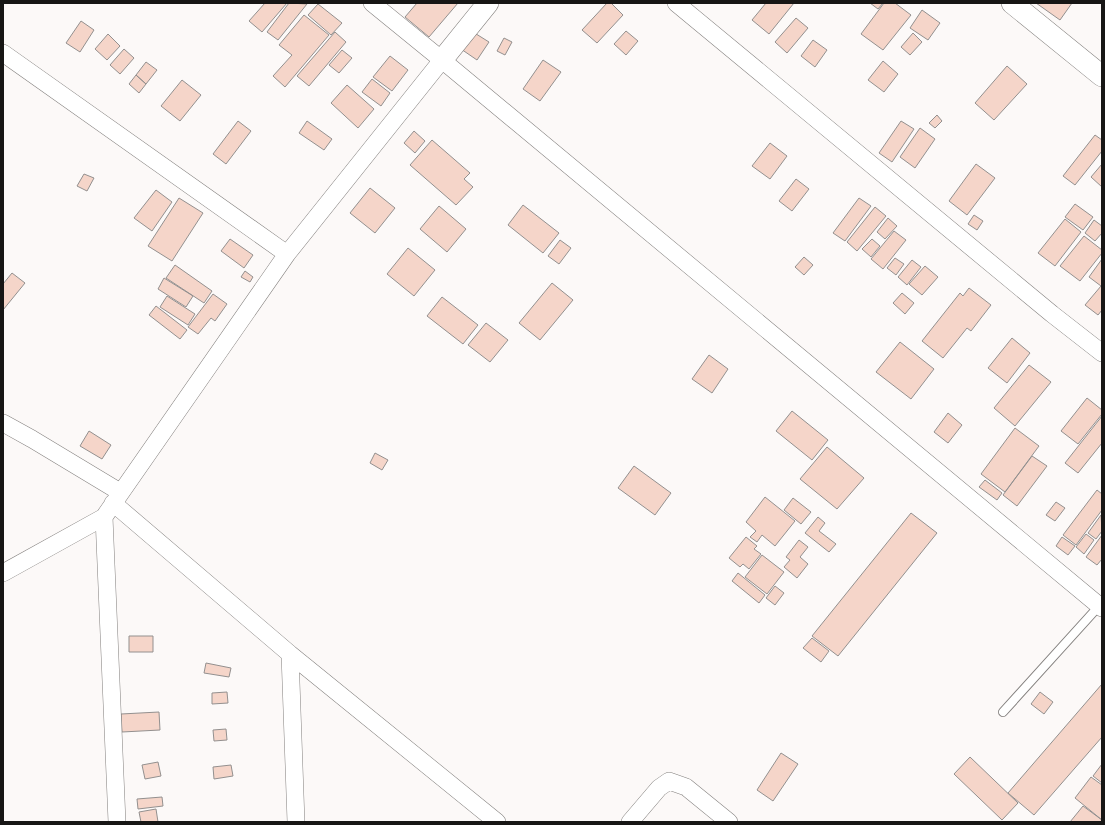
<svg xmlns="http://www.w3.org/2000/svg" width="1105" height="825" font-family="Barlow,sans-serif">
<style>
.building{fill:#f5d5c9;stroke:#93908f}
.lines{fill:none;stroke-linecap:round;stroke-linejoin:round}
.service-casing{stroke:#84817f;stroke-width:10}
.minor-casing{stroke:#84817f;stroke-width:18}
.tertiary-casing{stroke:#84817f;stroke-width:22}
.service{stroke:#fff;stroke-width:8}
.minor{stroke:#fff;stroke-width:17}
.tertiary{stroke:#fff;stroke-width:21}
</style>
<rect width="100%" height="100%" fill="#fcf9f8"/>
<path class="building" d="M265,3h22l-25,29 -13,-11z
M289,3l18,1 -29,36 -11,-8z
M417,3h41l-29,34 -24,-20z
M607,3h4l12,12 -26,28 -15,-13z
M766,3h28l-25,31 -17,-14z
M870,3h13l-5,6z
M884,3h11l16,12 -28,35 -22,-16z
M1036,3h36l-12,17z
M318,4l24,19 -11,12 -23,-20z
M922,10l18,13 -12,17 -18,-12z
M304,15l25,20 -44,52 -12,-11 19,-21 -13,-10z
M796,18l12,10 -21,25 -12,-11z
M81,21l13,9 -14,22 -14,-9z
M626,31l12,10 -12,14 -12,-11z
M335,32l11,10 -37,44 -12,-10z
M473,32l16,10 -12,18 -16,-11z
M913,33l9,9 -12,13 -9,-8z
M108,34l12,12 -13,14 -12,-11z
M504,38l8,4 -7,13 -8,-4z
M813,40l14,10 -12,17 -14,-11z
M124,49l10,9 -14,16 -10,-9z
M342,50l10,8 -13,15 -10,-8z
M390,56l18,14 -16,21 -19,-14z
M543,60l18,12 -21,29 -17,-12z
M883,61l15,13 -14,18 -16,-12z
M146,62l11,8 -11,14 -10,-9z
M1007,66l20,18 -33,36 -19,-17z
M136,75l10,9 -7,9 -10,-9z
M372,79l18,14 -9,13 -19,-14z
M182,80l19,15 -21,26 -19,-15z
M347,85l27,24 -16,19 -27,-25z
M937,115l5,6 -7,7 -6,-5z
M238,121l13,10 -25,33 -13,-10z
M307,121l25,18 -8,11 -25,-17z
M901,121l13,8 -22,33 -13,-9z
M920,128l15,11 -20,29 -15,-11z
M414,131l11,10 -10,12 -11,-10z
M1095,135l7,5v11l-27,34 -12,-9z
M432,140l38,33 -6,6 9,8 -17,18 -46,-40z
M770,143l17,13 -17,23 -18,-13z
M976,164l19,14 -28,37 -18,-14z
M1102,164v23l-11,-10z
M84,174l10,4 -7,13 -10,-5z
M796,179l13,10 -17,22 -13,-10z
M370,188l25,20 -20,25 -25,-20z
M156,190l16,12 -20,29 -18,-13z
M179,198l24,15 -31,48 -24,-15z
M859,198l12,8 -26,35 -12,-8z
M1075,204l18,13 -10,13 -18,-13z
M523,205l36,28 -16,20 -35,-28z
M439,206l27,23 -19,23 -27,-23z
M875,207l11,9 -29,35 -10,-9z
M974,215l9,6 -6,9 -9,-6z
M888,218l9,8 -12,13 -8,-7z
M1065,219l16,13 -26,34 -17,-13z
M1094,220l8,6v7l-7,8 -10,-8z
M894,231l12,9 -23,29 -12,-10z
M1084,236l18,14v3l-22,28 -20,-15z
M230,239l23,16 -9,13 -23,-17z
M872,239l8,7 -9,11 -9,-8z
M560,240l11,8 -12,16 -11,-8z
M408,248l27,22 -21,26 -27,-22z
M804,257l9,8 -9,10 -9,-8z
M895,258l9,6 -8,11 -9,-7z
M1102,259v51l-4,5 -13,-10 16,-19 -12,-9z
M912,260l9,7 -14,18 -9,-8z
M175,265l37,26 -8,12 -38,-25z
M925,266l13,11 -16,18 -13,-11z
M245,271l8,6 -3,5 -9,-5z
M12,273l13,10 -22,27v-26z
M164,278l29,18 -7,11 -28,-18z
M552,283l21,17 -33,40 -21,-17z
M969,288l22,17 -20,26 -4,-3 -24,30 -21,-17 38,-48 3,3z
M902,293l12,10 -9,11 -12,-11z
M213,294l14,10 -12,17 -4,-3 -13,16 -10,-7z
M167,296l28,18 -7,11 -28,-18z
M442,297l36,28 -15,19 -36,-28z
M156,306l31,24 -7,9 -31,-24z
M486,323l22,17 -18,22 -22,-17z
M1012,338l18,15 -23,30 -19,-15z
M900,342l34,27 -23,30 -35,-27z
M709,355l19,14 -16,24 -20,-14z
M1029,365l22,17 -36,44 -21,-18z
M1087,398l15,12v4l-24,30 -17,-13z
M792,411l36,29 -16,20 -36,-29z
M948,413l14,12 -14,18 -14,-11z
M1102,416v27l-24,30 -13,-10z
M1015,428l24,18 -34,46 -24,-18z
M89,431l22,14 -9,14 -22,-13z
M827,447l37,31 -27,31 -37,-30z
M375,453l13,7 -6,10 -12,-7z
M1032,456l15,10 -30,40 -14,-11z
M634,466l37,27 -16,22 -37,-27z
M985,480l17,13 -5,7 -18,-13z
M1097,490l5,4v16l-26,35 -13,-10z
M765,497l30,24 -20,25 -13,-11 -5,7 -7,-5 6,-6 -10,-9z
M793,498l18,14 -10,12 -17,-14z
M1056,502l9,6 -10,13 -9,-6z
M911,513l26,20 -99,123 -26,-20z
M1101,515l1,16 -6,8 -8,-6z
M818,517l7,6 -6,8 17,13 -7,8 -24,-19z
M1086,534l8,6 -10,14 -8,-7z
M1102,535v24l-5,6 -11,-8z
M746,537l11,9 -3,3 7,5 -12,15 -6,-5 -3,3 -11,-9z
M1062,537l13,9 -7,9 -12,-9z
M799,540l9,7 -8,10 8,7 -11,14 -13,-11 6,-7 -4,-3z
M762,555l22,17 -17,22 -22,-17z
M738,573l27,22 -6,8 -27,-22z
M775,586l9,7 -9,12 -9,-7z
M129,636h24v16h-24z
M812,638l17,13 -8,11 -18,-14z
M206,663l25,5 -2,9 -25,-4z
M1102,684v53l-68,78 -26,-22z
M227,692l1,11 -16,1v-11z
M1040,692l13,10 -9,12 -13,-10z
M159,712l1,18 -38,2 -1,-18z
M226,729l1,11 -13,1 -1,-11z
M781,753l17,11 -25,37 -16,-11z
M970,757l48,46 -16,17 -48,-46z
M158,762l3,14 -16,3 -3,-14z
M1102,764v19l-9,-7z
M231,765l2,11 -19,3 -1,-12z
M1091,777l11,8v35l-27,-22z
M162,797l1,9 -25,3 -1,-10z
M1083,806l19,14v2h-32z
M156,809l2,13h-17l-2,-10z"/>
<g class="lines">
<g class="service-casing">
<path id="service" d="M1003,712l96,-106"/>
</g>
<g class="minor-casing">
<path id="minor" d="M372,3l70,57 660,548
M676,3l376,311 50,39
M3,53l284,201
M3,423l29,16 88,53
M113,503l177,151 207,168
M3,573l101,-56
M290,654l6,168
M117,822l-13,-305 183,-263 155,-194
M630,822l29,-34 10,-7 17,6 43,35"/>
</g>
<g class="tertiary-casing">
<path id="tertiary" d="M1012,3l90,73
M442,60l46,-57"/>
</g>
<use href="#service" class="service"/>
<use href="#minor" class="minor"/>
<use href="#tertiary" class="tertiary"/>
</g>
<rect width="1105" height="825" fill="none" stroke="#171615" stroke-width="8"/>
</svg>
